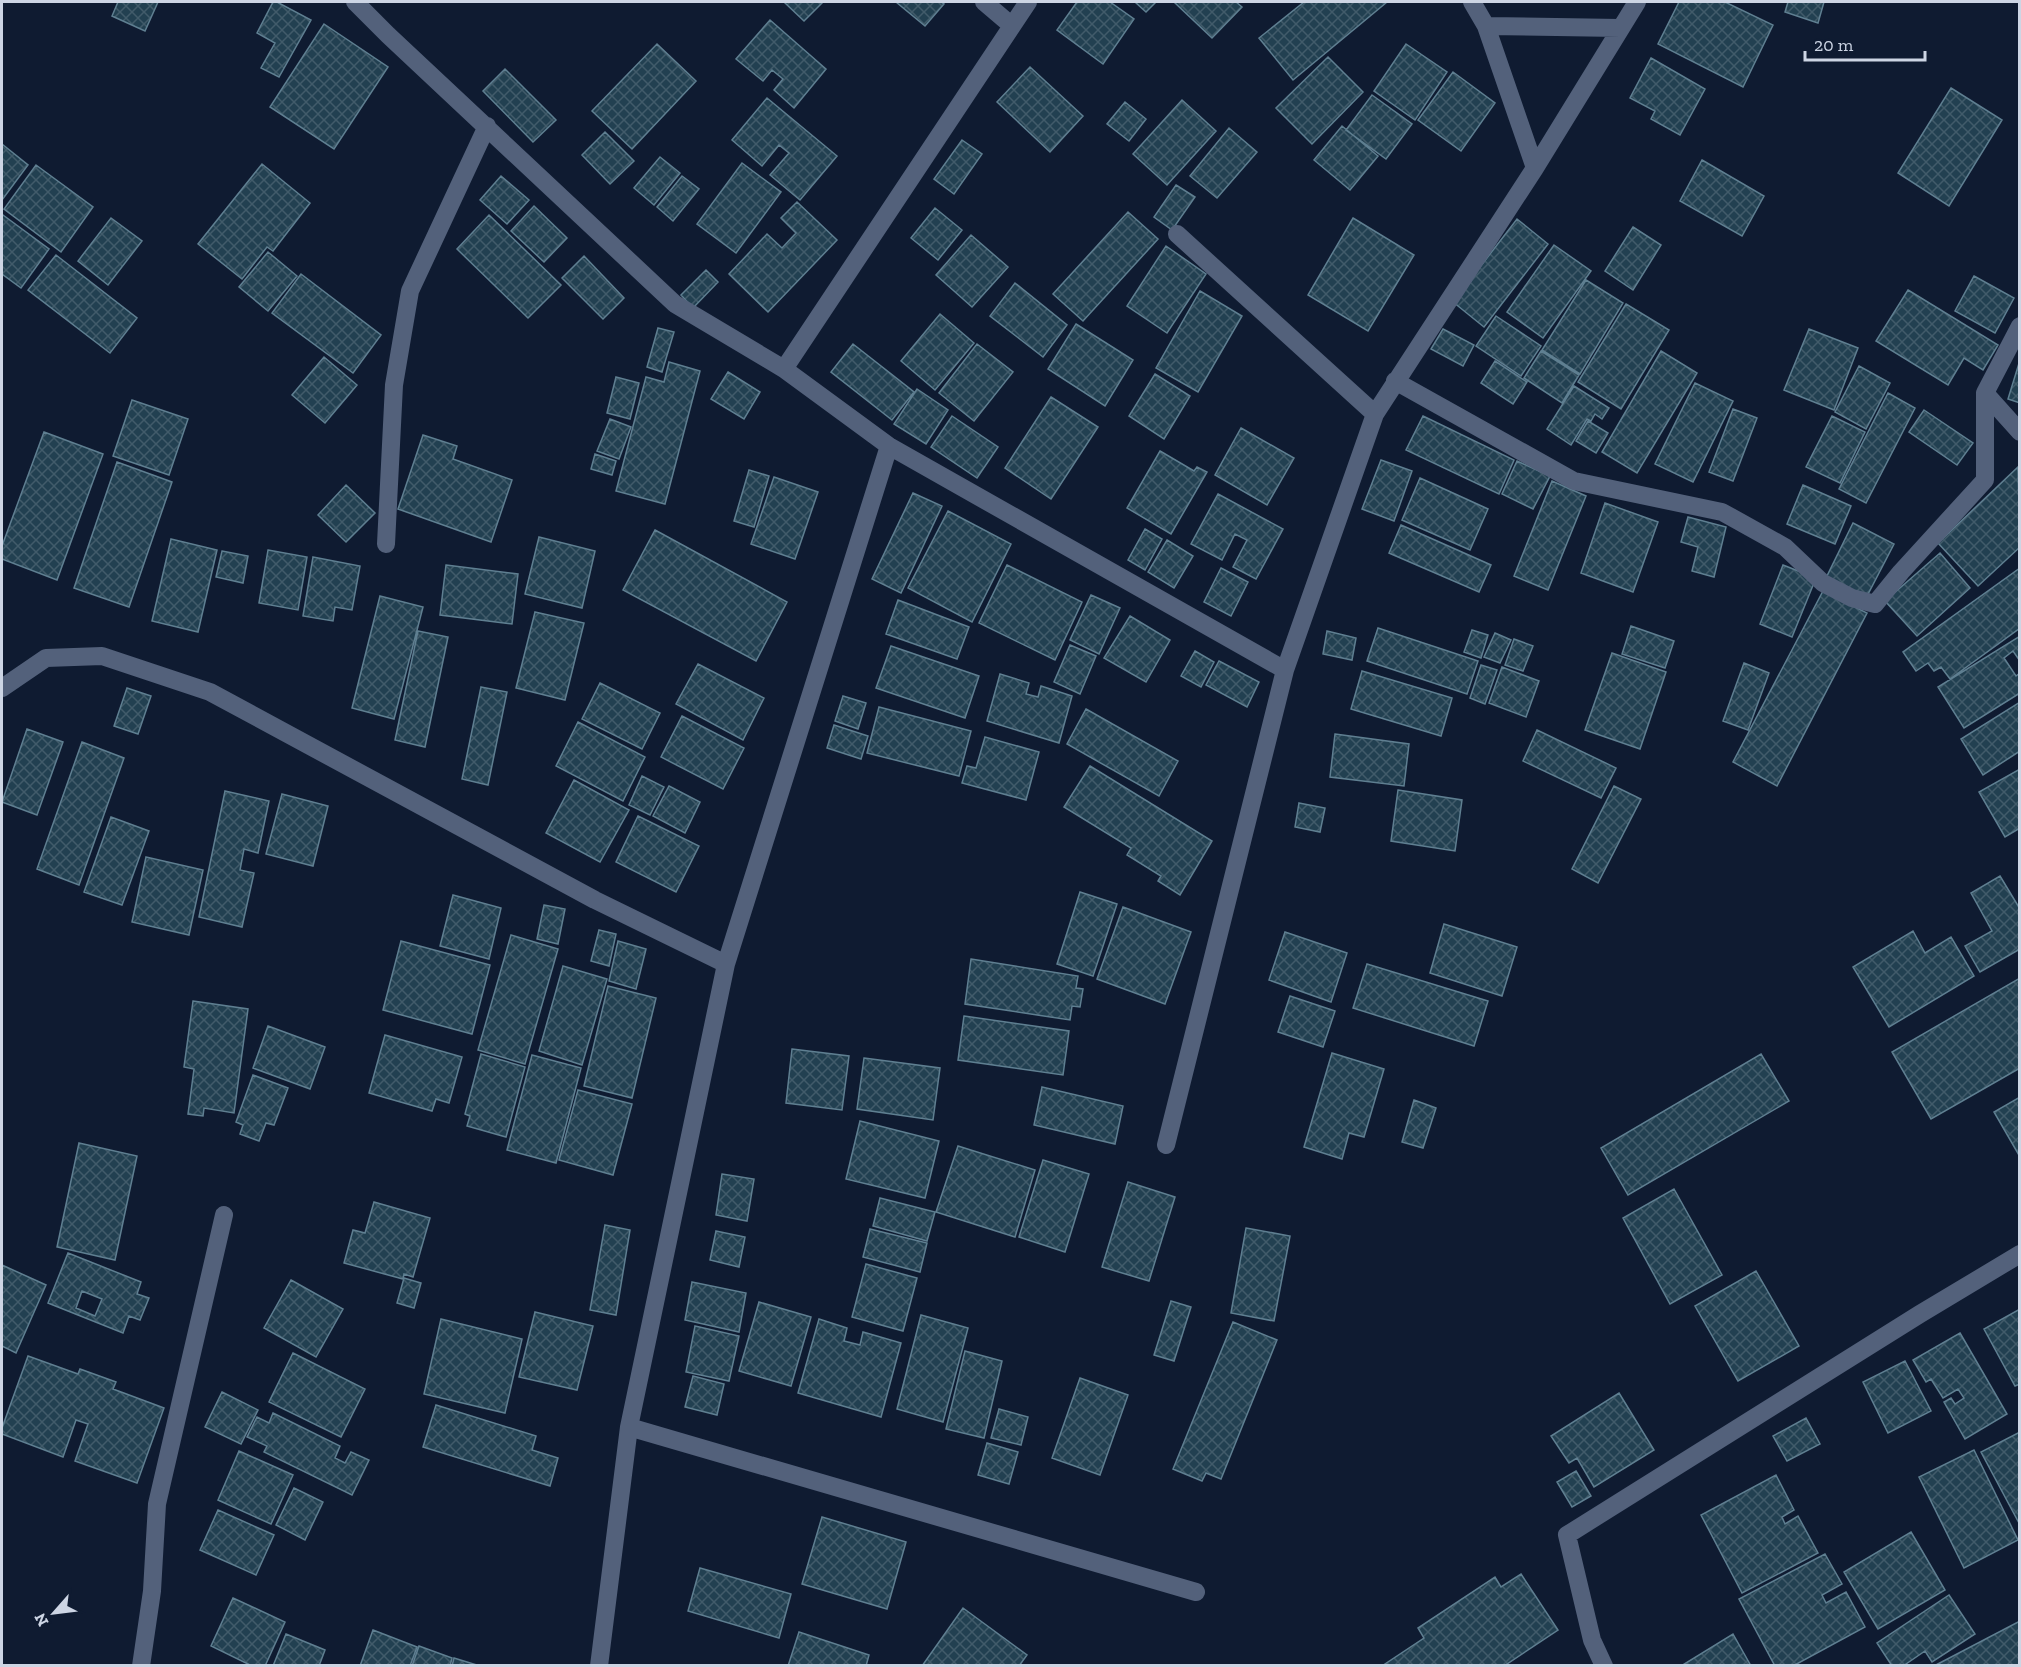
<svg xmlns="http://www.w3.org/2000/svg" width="2021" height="1667" font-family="'Zilla Slab',serif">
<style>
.building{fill:url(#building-cross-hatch);stroke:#5f7f91;stroke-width:1.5;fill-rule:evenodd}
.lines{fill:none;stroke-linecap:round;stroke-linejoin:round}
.minor{stroke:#53617b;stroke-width:18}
</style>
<defs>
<pattern id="building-cross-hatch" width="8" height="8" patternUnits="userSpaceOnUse" patternTransform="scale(1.5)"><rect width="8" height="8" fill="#224051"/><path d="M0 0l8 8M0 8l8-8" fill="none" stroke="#415b6a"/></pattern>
</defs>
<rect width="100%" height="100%" fill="#0f1b31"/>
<path class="building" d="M118,2h40l-13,29 -33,-15z
M273,2h4l34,18 -32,57 -18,-9 14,-25 -18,-10z
M784,2h39l-19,19z
M896,2h45l3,2 -19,22z
M1077,2h33l24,17 -31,45 -46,-34z
M1135,2h21l-10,10z
M1174,2h62l6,5 -30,31z
M1304,2h83l-94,78 -34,-42z
M1679,2h46l48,23 -30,62 -85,-43z
M1788,2h36l-6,21 -33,-11z
M770,20l56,49 -32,39 -20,-18 9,-11 -11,-9 -9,11 -27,-22z
M324,24l64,43 -54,82 -64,-42z
M657,44l39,37 -64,68 -40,-38z
M1406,44l41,28 -32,48 -41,-29z
M1328,57l35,35 -51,52 -36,-36z
M1651,58l54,31 -25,46 -29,-16 4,-8 -25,-13z
M1030,67l53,49 -33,36 -53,-50z
M505,69l51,51 -23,22 -50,-51z
M1453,72l42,31 -34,48 -43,-31z
M1951,88l51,32 -53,86 -51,-33z
M1372,95l40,29 -26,35 -40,-29z
M767,98l70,58 -37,44 -30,-25 19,-22 -10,-8 -17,21 -30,-26z
M1182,100l34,31 -49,54 -34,-31z
M1125,102l21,17 -17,22 -22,-17z
M1342,126l36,30 -28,34 -36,-30z
M1229,128l28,24 -40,46 -27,-22z
M605,132l29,29 -24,23 -28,-29z
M962,140l20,14 -28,40 -20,-15z
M2,144l26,21 -26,35z
M660,157l20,16 -26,32 -20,-17z
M1702,160l62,36 -22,40 -62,-35z
M742,163l39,29 -45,61 -39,-29z
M262,164l48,39 -37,48 -6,-4 -25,32 -44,-35z
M36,165l57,42 -32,45 -57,-43z
M501,176l28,24 -22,24 -27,-24z
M682,176l17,13 -26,32 -16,-14z
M1176,185l19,12 -23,33 -18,-13z
M797,202l40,38 -69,72 -39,-38 38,-40 15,14 14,-15 -15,-15z
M534,206l33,32 -23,24 -33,-31z
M935,208l27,22 -24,30 -27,-22z
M1128,212l30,27 -75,82 -30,-27z
M3,215l46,34 -28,39 -19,-14v-57z
M489,215l72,70 -33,33 -71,-69z
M111,218l31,23 -34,44 -30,-24z
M1353,218l61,37 -46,76 -60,-36z
M1517,219l31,25 -64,83 -31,-25z
M1633,227l28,18 -28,45 -28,-19z
M971,235l37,32 -36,40 -36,-32z
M1554,245l37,26 -48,67 -36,-26z
M1166,246l40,28 -39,59 -40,-27z
M268,252l29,24 -29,35 -29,-24z
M56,255l81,63 -27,35 -82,-63z
M584,256l40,42 -21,21 -41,-41z
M706,270l12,12 -25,26 -12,-13z
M301,274l80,61 -28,38 -81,-60z
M1974,276l40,22 -19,35 -40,-22z
M1586,280l37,23 -43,71 -38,-24z
M1015,283l52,42 -24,32 -53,-41z
M1908,290l90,55 -15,25 -19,-12 -16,27 -72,-44z
M1200,291l42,25 -44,76 -42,-24z
M1626,304l43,26 -48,79 -43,-27z
M940,314l34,29 -39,47 -34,-29z
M1496,316l45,30 -20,30 -45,-30z
M1076,324l57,36 -28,46 -57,-37z
M658,328l16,4 -12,40 -15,-5z
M1443,329l31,16 -11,21 -32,-17z
M1809,329l49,19 -24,62 -50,-20z
M853,344l61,48 -22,28 -61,-48z
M977,344l36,28 -39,49 -35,-28z
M1541,351l38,24 -17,28 -38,-25z
M1661,351l36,22 -60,100 -35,-21z
M324,357l33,28 -32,38 -33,-28z
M2020,360v43l-12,-4z
M1495,361l32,21 -14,22 -32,-21z
M669,362l31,9 -35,133 -49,-13 30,-114 18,5z
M1859,366l31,17 -24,46 -31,-17z
M728,372l32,20 -16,27 -33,-20z
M1155,374l35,22 -26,43 -35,-23z
M616,377l23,6 -9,36 -23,-6z
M1695,383l38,18 -40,81 -38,-18z
M1574,386l35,22 -7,11 -7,-5 -4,7 -4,-2 -16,26 -24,-16z
M917,389l31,21 -22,34 -32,-20z
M1888,393l27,15 -49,95 -27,-14z
M1051,397l47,30 -47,72 -46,-31z
M132,400l56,19 -19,56 -56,-19z
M1733,409l24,9 -24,63 -24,-9z
M1924,410l49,33 -16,22 -48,-33z
M952,416l46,31 -21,31 -46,-31z
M1423,416l91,44 -15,34 -93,-44z
M1832,416l33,16 -25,51 -34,-16z
M610,419l21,8 -12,32 -22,-8z
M1588,421l20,12 -12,20 -20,-12z
M1241,428l53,30 -27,47 -52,-30z
M44,432l59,22 -46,126 -55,-21v-13z
M423,435l34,11 -4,13 59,21 -21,62 -93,-33z
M1160,451l34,20 3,-4 10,5 -36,62 -44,-26z
M595,454l21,7 -4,14 -21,-6z
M1381,460l31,11 -18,50 -32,-12z
M1517,461l33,15 -17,33 -31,-15z
M117,462l55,20 -43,125 -55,-19z
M2018,467l2,80 -42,39 -40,-43z
M749,470l20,6 -15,51 -20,-6z
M774,477l44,15 -23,67 -44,-15z
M1420,478l68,31 -18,41 -68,-30z
M1552,481l34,15 -38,94 -34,-14z
M346,485l29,28 -29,29 -28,-27z
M1803,485l48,21 -16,38 -48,-20z
M913,493l29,13 -41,87 -29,-14z
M1218,494l65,35 -27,50 -23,-12 14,-27 -12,-6 -13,26 -31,-16z
M1605,503l53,19 -25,70 -52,-19z
M948,511l63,33 -39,78 -64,-34z
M1688,517l38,10 -12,50 -22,-6 6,-24 -17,-5z
M1853,523l41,21 -28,54 -40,-20z
M1401,525l90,40 -12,27 -90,-39z
M1145,529l17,10 -17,31 -17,-10z
M655,530l132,72 -31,59 -133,-71z
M539,537l56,14 -13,57 -57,-14z
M171,539l46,11 -19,82 -46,-11z
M1167,540l26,16 -19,32 -26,-16z
M268,550l39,7 -9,53 -39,-7z
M222,551l26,5 -5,27 -27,-6z
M1940,553l30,35 -53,48 -32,-35z
M313,557l47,9 -8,44 -17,-3 -2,14 -30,-5z
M446,565l72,9 -6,50 -72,-9z
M1007,565l75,37 -27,58 -76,-37z
M1783,565l33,13 -24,59 -32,-13z
M1221,568l27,14 -17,34 -27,-14z
M2020,568v60l-70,51 -9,-12 -7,4 -6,-8 -12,8 -13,-19z
M1823,591l44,22 -90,173 -44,-24z
M1091,595l29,13 -21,46 -29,-14z
M380,596l43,11 -29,112 -42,-11z
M898,600l71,27 -12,32 -71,-25z
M535,612l49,11 -19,77 -49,-12z
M1130,616l40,24 -24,42 -42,-24z
M1631,626l43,15 -9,27 -43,-14z
M1378,628l100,33 -11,33 -100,-33z
M1472,630l16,5 -7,23 -17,-6z
M418,631l30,6 -23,110 -30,-7z
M1327,631l29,7 -4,22 -29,-6z
M1495,633l16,7 -11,23 -16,-6z
M2020,636v25l-7,-10 -9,7 12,18 4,-3v20l-56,35 -26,-41z
M1514,639l19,7 -10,25 -18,-6z
M1070,645l26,11 -16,38 -26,-12z
M891,646l88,30 -14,42 -89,-30z
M1195,651l19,11 -13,25 -20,-11z
M1612,653l54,19 -26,77 -55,-19z
M1219,661l40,21 -12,25 -41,-22z
M1744,663l25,10 -21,57 -25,-9z
M698,664l66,34 -21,42 -67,-36z
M1481,665l16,5 -12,34 -15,-6z
M1502,667l37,14 -13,36 -37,-14z
M1362,671l90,27 -11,38 -90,-27z
M1000,674l29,9 -3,11 12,3 3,-11 31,10 -13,47 -72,-22z
M600,683l60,30 -18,36 -60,-30z
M481,687l26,5 -19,93 -26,-6z
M127,688l24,8 -13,38 -24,-8z
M843,696l23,7 -8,26 -23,-8z
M2020,702v49l-37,24 -22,-36z
M879,707l92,24 -12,45 -92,-23z
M1086,709l92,52 -19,35 -92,-52z
M682,716l62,32 -21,41 -62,-32z
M578,722l67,35 -22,44 -67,-35z
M834,725l34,11 -7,23 -34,-11z
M27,729l36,13 -26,73 -35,-13z
M1537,730l79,38 -15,30 -78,-37z
M1335,734l74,10 -5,42 -74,-9z
M985,737l54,15 -13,48 -64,-17 5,-17 9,2z
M82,742l42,16 -45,127 -42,-16z
M1090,766l122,75 -32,54 -22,-14 3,-5 -34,-21 4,-7 -67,-41z
M2020,769v59l-15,9 -26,-45z
M642,776l22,11 -14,28 -21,-10z
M574,780l55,30 -29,52 -54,-29z
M669,786l31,16 -15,31 -32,-17z
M1614,786l27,13 -43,84 -26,-14z
M1398,790l64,10 -7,51 -64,-10z
M225,791l44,10 -11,52 -14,-4 -4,21 14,3 -12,54 -43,-10z
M282,794l46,12 -15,60 -47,-12z
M1299,803l26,5 -5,24 -25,-5z
M638,816l61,30 -23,46 -60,-30z
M111,817l38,14 -27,74 -38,-13z
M146,857l57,13 -14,65 -57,-13z
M2000,876l20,33v40l-40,23 -15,-26 27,-15 -21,-38z
M1080,892l37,12 -24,72 -36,-12z
M453,895l48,13 -12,51 -49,-13z
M544,905l21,4 -7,35 -21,-5z
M1123,907l68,25 -26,72 -68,-25z
M1444,924l73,23 -15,49 -72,-23z
M599,930l17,4 -7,32 -18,-5z
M1913,931l12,22 26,-16 23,39 -85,51 -36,-60z
M1285,932l62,21 -16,49 -62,-22z
M511,935l47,14 -33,115 -47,-14z
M401,941l89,24 -18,69 -89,-24z
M618,941l28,8 -10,40 -27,-8z
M971,959l107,17 -2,12 7,1 -3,18 -8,-1 -2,14 -105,-16z
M1367,964l121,37 -14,45 -121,-38z
M563,966l44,13 -25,86 -43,-14z
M2020,978v90l-89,51 -39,-67z
M608,986l48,12 -24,100 -48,-12z
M1290,996l45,15 -12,36 -45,-15z
M193,1001l55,8 -14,104 -30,-5 -1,8 -15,-2 6,-45 -10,-2z
M964,1016l105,15 -6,44 -105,-15z
M268,1026l57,21 -15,42 -57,-21z
M385,1035l77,22 -13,46 -13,-4 -4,12 -63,-18z
M792,1049l57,7 -7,54 -56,-7z
M1332,1053l52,16 -20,68 -15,-4 -7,26 -38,-12z
M481,1054l44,13 -19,70 -39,-11 3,-10 -5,-2z
M1761,1054l28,47 -161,94 -27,-47z
M532,1055l49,13 -25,95 -49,-13z
M864,1058l76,10 -7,52 -76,-11z
M253,1075l35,13 -14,37 -8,-2 -7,18 -19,-7 3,-9 -7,-3z
M1042,1087l81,19 -8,38 -81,-19z
M578,1090l54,14 -19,71 -54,-15z
M2020,1097v60l-26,-45z
M1414,1100l22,8 -13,40 -21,-6z
M860,1121l79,20 -14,57 -79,-19z
M79,1143l58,13 -22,104 -58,-13z
M958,1146l77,24 -20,67 -79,-25z
M1043,1160l46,14 -24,78 -46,-15z
M722,1174l32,5 -7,42 -31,-6z
M1128,1182l47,15 -26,84 -47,-14z
M1674,1189l48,86 -52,29 -47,-86z
M880,1198l55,14 -8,29 -54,-15z
M374,1202l56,16 -17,59 -9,-3 -1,5 -59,-16 9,-33 12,3z
M605,1225l25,5 -14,85 -26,-5z
M1246,1228l44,8 -16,85 -43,-8z
M870,1229l57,14 -7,29 -57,-15z
M716,1231l29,6 -6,30 -29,-7z
M68,1253l73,29 -4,12 12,4 -9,22 -11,-4 -6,17 -75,-30zM82,1291l20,8 -7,17 -19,-8z
M866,1264l51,14 -14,53 -51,-14z
M2,1265l44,20 -30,68 -14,-7z
M1756,1271l43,75 -61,35 -43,-75z
M404,1278l17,5 -7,25 -17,-5z
M291,1280l52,29 -27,48 -52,-29z
M692,1282l54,11 -7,39 -54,-12z
M1171,1301l20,6 -17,54 -20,-6z
M759,1302l52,15 -20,69 -52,-15z
M2020,1309v75l-5,2 -31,-57z
M535,1312l58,14 -16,64 -58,-13z
M921,1315l47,13 -25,94 -46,-13z
M441,1319l81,20 -17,74 -81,-19z
M819,1319l28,9 -3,13 16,4 3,-13 38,11 -20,74 -83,-24z
M1233,1322l44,18 -56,139 -15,-6 -4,8 -29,-12z
M695,1326l44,10 -10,45 -43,-9z
M1960,1333l47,81 -42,25 -21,-37 7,-4 4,6 9,-6 -6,-9 -15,9 -12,-19 -5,3 -13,-22z
M965,1351l37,10 -18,77 -38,-9z
M293,1353l72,36 -24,48 -72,-35z
M28,1356l50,18 2,-5 36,13 -3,7 51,19 -27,75 -62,-22 13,-37 -12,-4 -13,37 -61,-23v-6z
M1905,1361l26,50 -43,22 -25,-51z
M693,1376l31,8 -7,31 -32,-8z
M1080,1378l48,17 -28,80 -48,-17z
M222,1392l36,18 -17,34 -36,-17z
M1619,1393l35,57 -60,37 -17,-29 -8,5 -18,-27z
M436,1405l100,31 -4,14 26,8 -8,28 -127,-39z
M999,1409l29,8 -7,28 -30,-7z
M273,1413l67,33 -5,12 10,5 6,-11 18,8 -17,35 -88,-43 3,-6 -20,-9 10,-20 12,6z
M1806,1418l14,26 -33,17 -14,-25z
M2020,1432v93l-39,-73z
M987,1443l31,9 -9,32 -31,-9z
M1974,1450l44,90 -54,28 -45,-91z
M239,1451l54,24 -22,49 -53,-24z
M1576,1471l15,25 -19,11 -15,-25z
M1776,1475l18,35 -12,7 3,7 13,-8 20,37 -76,40 -41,-78z
M294,1488l29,14 -18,38 -29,-15z
M218,1510l56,25 -18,40 -56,-25z
M822,1517l84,25 -19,67 -85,-25z
M1911,1532l34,58 -67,39 -34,-57z
M1825,1554l17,30 -20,11 4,8 20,-11 19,35 -72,39h-18l-36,-67z
M700,1568l91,26 -12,44 -91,-27z
M1521,1574l37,56 -54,36h-122l42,-28 -6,-10 77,-51 6,10z
M1949,1595l26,39 -43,28 -7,-11 -22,15h-11l-15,-23z
M233,1598l52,24 -20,44h-13l-41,-20z
M963,1608l64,47 -8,11h-97z
M2020,1621v45h-86z
M373,1630l44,17 -7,19h-50z
M799,1632l70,23 -3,11h-78z
M286,1634l39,16 -6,16h-46z
M1733,1634l18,32h-70z
M419,1646l33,12 -2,8h-38z
M454,1658l26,8h-28z"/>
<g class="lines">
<path class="minor" d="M355,2l33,33 287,269 109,65 105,77 396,224
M984,2l27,23
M1472,2l14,24 49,142
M1486,26l134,2
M1177,234l198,180
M784,369l244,-367
M1395,381l179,100 148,31 63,35 38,36 29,15 23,6 26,-32 84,-92v-87l35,-67
M1985,393l35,39
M386,544l8,-159 16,-94 77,-165
M2,688l44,-30 56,-2 108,36 385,208 131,64
M1166,1145l119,-475 90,-256 160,-246 102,-166
M629,1427l567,165
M141,1666l11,-75 5,-87 67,-289
M599,1666l30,-239 97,-463 163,-518
M1604,1666l-12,-26 -25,-105 353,-221 100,-60"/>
</g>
<rect width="2021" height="1667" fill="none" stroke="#cdd5e4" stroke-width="6"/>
<g transform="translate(54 1613) rotate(242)" stroke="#0f1b31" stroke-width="4.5" paint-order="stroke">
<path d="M0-4.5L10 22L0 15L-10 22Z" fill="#cdd5e4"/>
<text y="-9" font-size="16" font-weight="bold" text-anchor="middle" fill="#cdd5e4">N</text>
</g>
<path d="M1805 51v9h120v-9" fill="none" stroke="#cdd5e4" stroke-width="3"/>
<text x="1814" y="51" font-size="18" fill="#cdd5e4" stroke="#0f1b31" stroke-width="4.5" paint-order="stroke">20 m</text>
</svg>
